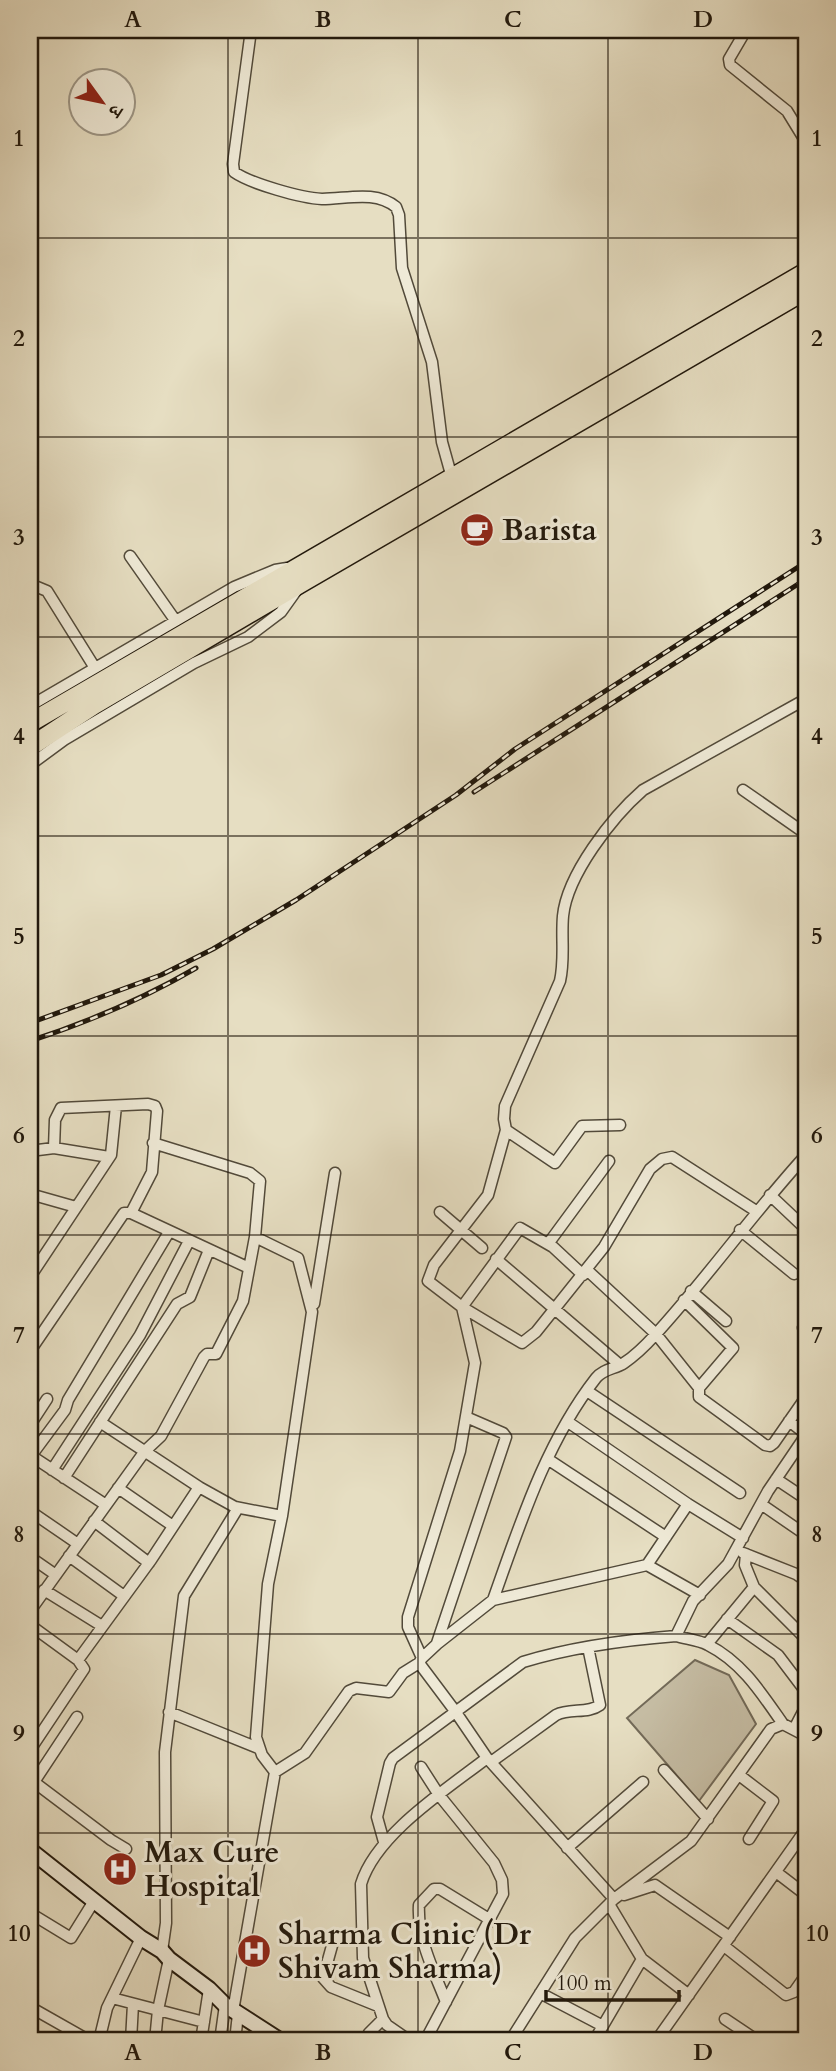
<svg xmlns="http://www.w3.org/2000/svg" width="836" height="2071" font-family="Cardo,'Noto Serif Devanagari',serif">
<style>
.green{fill:#c5bca3;stroke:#736a58;stroke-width:2}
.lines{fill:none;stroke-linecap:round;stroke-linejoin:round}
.street-casing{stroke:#524a3a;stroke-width:13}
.secondary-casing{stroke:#21180c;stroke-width:18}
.highway-casing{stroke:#21180c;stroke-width:21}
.street{stroke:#efead7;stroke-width:10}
.secondary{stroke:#efead7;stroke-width:14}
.highway{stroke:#e6dec2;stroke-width:18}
.rail-casing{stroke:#21180c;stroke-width:5}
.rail{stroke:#efead7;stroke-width:2.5;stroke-dasharray:8;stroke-linecap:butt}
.grid{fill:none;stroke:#21180c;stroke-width:2;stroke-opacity:0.55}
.labels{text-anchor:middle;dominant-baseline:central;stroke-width:6;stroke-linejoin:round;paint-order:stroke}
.poi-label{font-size:30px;font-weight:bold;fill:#21180c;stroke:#efead7;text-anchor:start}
.neatline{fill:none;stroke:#21180c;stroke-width:2.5}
.grid-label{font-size:23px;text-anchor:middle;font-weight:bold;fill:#21180c}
</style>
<rect width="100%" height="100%" fill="#e6dec2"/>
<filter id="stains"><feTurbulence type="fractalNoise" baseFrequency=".00286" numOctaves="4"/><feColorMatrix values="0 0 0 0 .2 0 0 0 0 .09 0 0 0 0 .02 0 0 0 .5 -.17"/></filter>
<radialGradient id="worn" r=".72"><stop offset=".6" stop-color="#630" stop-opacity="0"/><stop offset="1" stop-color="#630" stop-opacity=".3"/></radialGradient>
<path class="green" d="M695,1660l34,15 27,49 -57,77 -72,-83z"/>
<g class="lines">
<g class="street-casing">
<path id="street" d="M251,30l-18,134 1,8c17,12 68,26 88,27 25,0 53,-9 74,8l3,8 3,53 30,94 10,80 10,36
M746,30l-17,29 1,6 57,46 19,31
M130,556l45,64
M30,590l5,-4 12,5 48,77
M30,706l204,-119 41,-17 12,-2
M30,765l34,-25 130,-77 54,-26 33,-25 15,-21
M743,790l63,44
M620,1125l-38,1 -27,37 -49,-33 -2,-11 1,-13 55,-125c5,-22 1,-43 3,-65 4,-41 49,-99 80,-126l163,-91
M506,1130l-18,65 -54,70 -6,16 34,26 60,36 14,-11 68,-85 46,-78 12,-10 10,-2 84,54
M54,1148l55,9
M30,1151l24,-3 1,-28 6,-12 87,-4 7,2 2,5 -5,61 -21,41
M30,1194l46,13
M770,1195l36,34
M440,1212l42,36
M740,1230l54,44
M548,1244l61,-83
M496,1259l124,106
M587,1270l69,64 43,54v9l66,48 5,1 4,-3 32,-46
M30,1277l81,-122 5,-49
M691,1291l35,30
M684,1300l49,48 -34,40
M314,1304l21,-131
M803,1328l3,3
M30,1351l94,-138h7l118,55
M587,1391l153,102
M789,1421l17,13
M568,1422l120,82 55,34
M30,1425l17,-26
M30,1455l76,50
M31,1456l34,-46 3,-10 101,-168
M549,1460l117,77
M52,1470l88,-135 49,-94
M64,1478l113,-174 13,-7 19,-47
M776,1479l30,20
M199,1487l36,20 47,9
M118,1488l55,38
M761,1504l45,31
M30,1511l48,33
M94,1521l55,42
M743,1553l53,21 10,7
M746,1554l-1,11 9,22 52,52
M69,1556l55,40
M30,1557l26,18
M647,1565l41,-61
M44,1590l58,36
M493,1600c27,-76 53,-158 103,-222 7,-9 19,-9 28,-15 12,-8 22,-18 31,-28 53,-58 98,-122 151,-180
M30,1611l115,-160 16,-15 43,-79 3,-3h9l27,-53 12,-64 5,-56 -10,-8 -97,-30
M727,1619l51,36 28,37
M30,1625l48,35
M437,1643l69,-206 -3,-4 -37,-16
M707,1644l47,-57
M422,1658l-14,-31v-10l52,-166 15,-88 -13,-56 58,-79 33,19 30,28
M169,1712l89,36
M783,1724c-21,-30 -41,-62 -75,-79 -9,-5 -22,-6 -32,-9l17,-35 35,-37 40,-73 38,-56
M794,1729l12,-23
M30,1750l54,-81 -6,-9 73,-100 48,-73 -99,-65
M491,1762l65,-47c14,-7 32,-1 44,-10l-12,-58
M421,1767l18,28 55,68 8,17 1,14 -78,147
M664,1770l44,49
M275,1772l30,-19 44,-62 7,-3 33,4 14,-19 16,-10
M739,1775l34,26 -24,38
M30,1779l81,61 15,9
M34,1782l43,-65
M384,1842l-7,-25 13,-54 3,-5 130,-96c49,-15 101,-22 153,-26
M567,1848l76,-66
M776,1872l30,23
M624,1895l31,-10 75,52
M614,1899l77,-58 80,-112 12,-5 23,12
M609,1904l33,55
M30,1913l41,25 23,-37
M362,1937l-21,1 -8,4 -10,36 8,9 47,19
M724,1946l62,49 8,-3 12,-17
M162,1951l4,-28 -1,-171 19,-156 54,-88
M540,1993l63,33
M112,1998l92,24
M446,2002c-12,-31 -29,-63 -27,-97l15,-16h6l49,30
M30,2007l60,34
M233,2011l42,-239 -13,-17 -6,-18 12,-153 14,-68 30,-204 -14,-54 -43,-21
M725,2019l33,22
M99,2041l8,-33 34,-70
M131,2041l2,-37
M155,2041l3,-31 11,-51
M201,2041l8,-52
M220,2041l5,-36
M235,2041l3,-27
M365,2041l4,-8 14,-14
M410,2041l-23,-16 -4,-6 -20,-61 -2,-74c15,-50 86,-95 126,-126
M510,2041l65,-103 39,-39 -127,-141 -32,-47 -36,-48 3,-5 15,-14 56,-44 154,-35 53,30
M594,2041l48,-82 47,36
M656,2041l150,-212"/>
</g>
<g class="secondary-casing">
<path id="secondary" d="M30,1850l111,88 21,13 7,8 40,30 16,16 56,36"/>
</g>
<g class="highway-casing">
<path id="highway" d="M30,723l776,-451
M30,747l64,-42 209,-123 503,-292"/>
</g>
<use href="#street" class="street"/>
<use href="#secondary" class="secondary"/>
<use href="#highway" class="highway"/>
<g class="rail-casing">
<path id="rail" d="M474,792l332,-213
M30,1023l131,-48 52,-26 83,-49 160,-105 59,-46 291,-187
M30,1041c58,-19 113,-42 166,-73"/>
</g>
<use href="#rail" class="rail"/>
</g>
<path class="grid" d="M228,30v2011M418,30v2011M608,30v2011M30,238h776M30,437h776M30,637h776M30,836h776M30,1036h776M30,1235h776M30,1434h776M30,1634h776M30,1833h776"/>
<defs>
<g id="cafe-disc" transform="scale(1.75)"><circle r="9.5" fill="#8f2418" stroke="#efead7"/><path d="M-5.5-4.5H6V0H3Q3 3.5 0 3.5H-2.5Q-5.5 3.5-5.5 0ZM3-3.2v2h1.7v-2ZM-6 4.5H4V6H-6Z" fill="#fff"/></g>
<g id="hospital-disc" transform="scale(1.75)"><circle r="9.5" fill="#8f2418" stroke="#efead7"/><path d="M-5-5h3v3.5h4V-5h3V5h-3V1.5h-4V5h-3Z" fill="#fff"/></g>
</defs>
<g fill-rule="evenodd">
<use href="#cafe-disc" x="477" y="530"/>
<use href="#hospital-disc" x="120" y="1869"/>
<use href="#hospital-disc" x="254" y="1951"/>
</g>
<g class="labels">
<g class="poi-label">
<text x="502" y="530">Barista</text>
<text x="144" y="1852">Max Cure<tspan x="144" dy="34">Hospital</tspan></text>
<text x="278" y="1934">Sharma Clinic (Dr<tspan x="278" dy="34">Shivam Sharma)</tspan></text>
</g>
</g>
<rect width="836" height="2071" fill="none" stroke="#e6dec2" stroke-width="77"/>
<g transform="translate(102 102) rotate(123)"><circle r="33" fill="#efead7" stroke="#9d9686" stroke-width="2"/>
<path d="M0-5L12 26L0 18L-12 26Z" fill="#8f2418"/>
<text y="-10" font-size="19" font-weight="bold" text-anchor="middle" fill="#21180c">उ</text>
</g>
<path d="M546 1990v10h133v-10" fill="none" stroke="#21180c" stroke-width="3.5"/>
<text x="556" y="1990" font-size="21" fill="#21180c" stroke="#efead7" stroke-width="5" paint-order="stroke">100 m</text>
<rect x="38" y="38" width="760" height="1994" class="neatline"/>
<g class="grid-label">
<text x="133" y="27">A</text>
<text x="323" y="27">B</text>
<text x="513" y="27">C</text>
<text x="703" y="27">D</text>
<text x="19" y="146">1</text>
<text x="817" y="146">1</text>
<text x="19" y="346">2</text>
<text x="817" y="346">2</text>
<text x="19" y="545">3</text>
<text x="817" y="545">3</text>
<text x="19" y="744">4</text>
<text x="817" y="744">4</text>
<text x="19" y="944">5</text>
<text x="817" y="944">5</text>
<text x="19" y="1143">6</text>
<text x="817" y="1143">6</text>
<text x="19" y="1343">7</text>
<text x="817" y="1343">7</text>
<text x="19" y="1542">8</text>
<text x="817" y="1542">8</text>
<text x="19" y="1741">9</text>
<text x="817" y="1741">9</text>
<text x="19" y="1941">10</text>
<text x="817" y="1941">10</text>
<text x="133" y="2060">A</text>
<text x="323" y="2060">B</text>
<text x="513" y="2060">C</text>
<text x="703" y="2060">D</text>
</g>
<rect width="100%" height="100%" filter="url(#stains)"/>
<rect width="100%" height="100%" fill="url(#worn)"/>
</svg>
